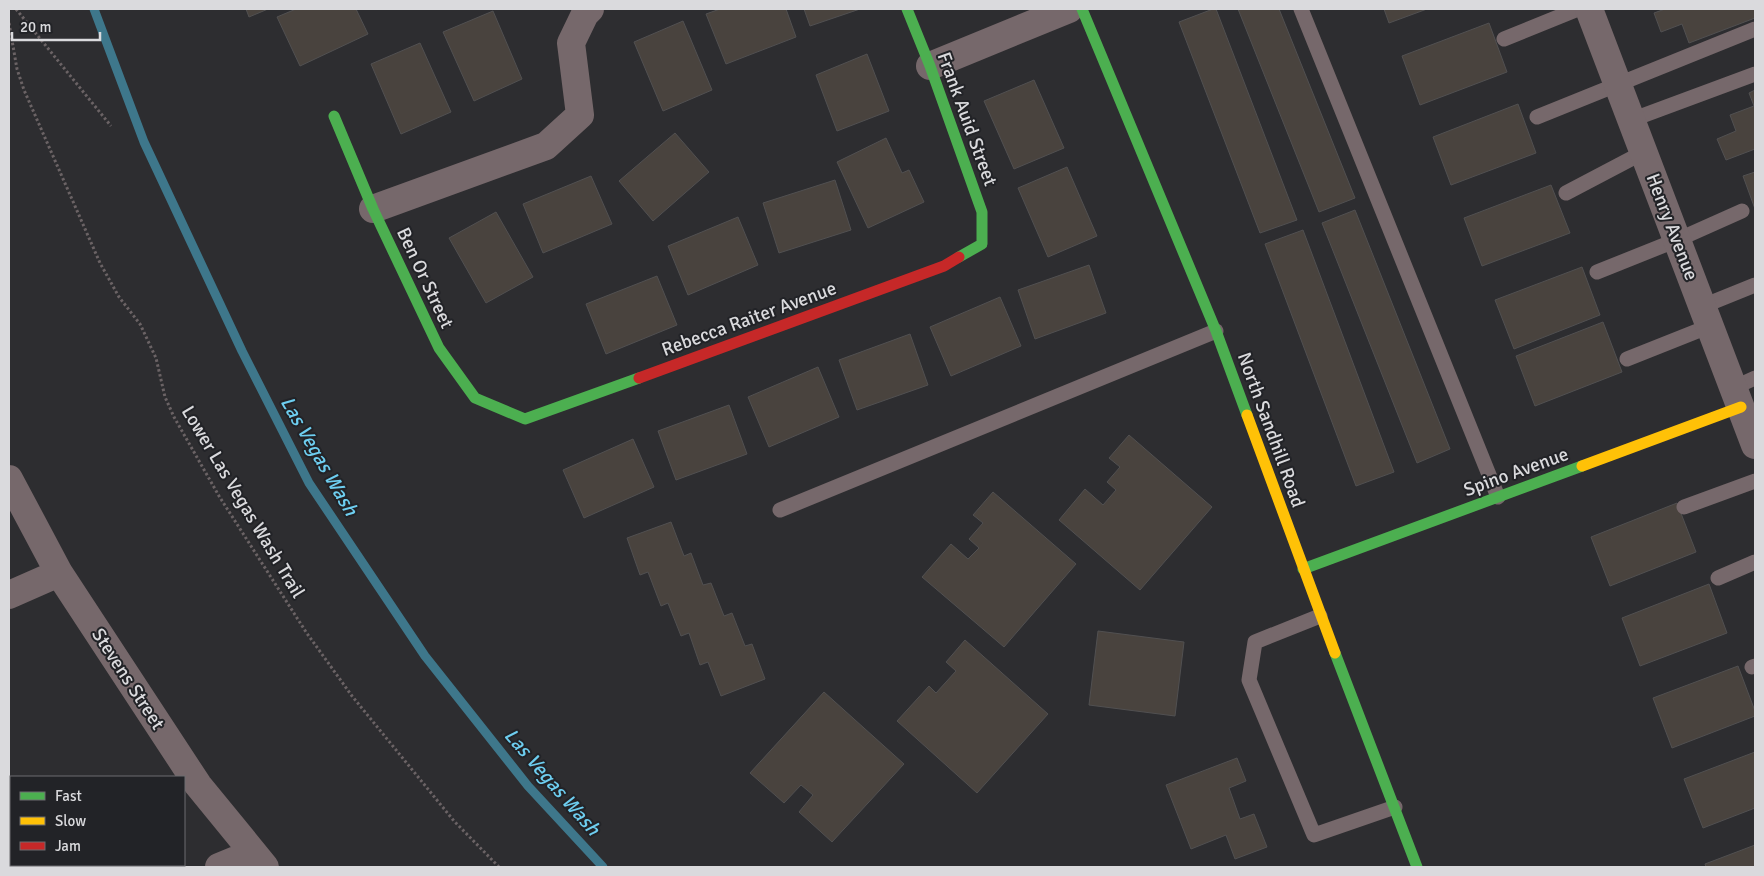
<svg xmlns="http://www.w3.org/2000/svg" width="1764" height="876" font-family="Signika,sans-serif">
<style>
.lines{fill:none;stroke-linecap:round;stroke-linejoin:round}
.stream{stroke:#3e778b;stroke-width:9}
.building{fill:#49433e;stroke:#515051}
.path{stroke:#6b6365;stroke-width:3;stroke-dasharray:2.5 2.5;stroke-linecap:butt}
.lane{stroke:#76686b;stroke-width:15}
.street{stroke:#76686b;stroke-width:28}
.fast{stroke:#4caf50;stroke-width:11}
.slow{stroke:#ffc107;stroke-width:11}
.jam{stroke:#c62828;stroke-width:11}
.labels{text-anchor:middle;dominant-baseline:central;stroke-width:4;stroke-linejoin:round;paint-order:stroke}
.street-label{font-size:19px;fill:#dadadd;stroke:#222327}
.water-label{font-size:20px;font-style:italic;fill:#6ecef0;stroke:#222327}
</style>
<rect width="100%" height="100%" fill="#2d2d30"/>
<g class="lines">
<path class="stream" d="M94,9l50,133 98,209 67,132 116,173 103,130 75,81"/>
</g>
<path class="building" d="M246,9h22l-19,8z
M296,9h60l12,25 -68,32 -23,-49z
M720,9h66l10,28 -70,27 -20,-50z
M804,9h56l-50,17z
M1213,9h3l81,211 -37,13 -81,-211z
M1238,9h41l76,189 -36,14z
M1384,9h43l-38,14z
M1665,9h90v9l-66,25 -7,-19 -21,8 -7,-19z
M493,11l29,68 -48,22 -31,-69z
M683,21l29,69 -49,21 -29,-69z
M1489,23l18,49 -87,33 -18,-49z
M420,43l31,69 -50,22 -30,-70z
M867,54l22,57 -52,20 -21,-56z
M1034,80l30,68 -50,21 -30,-68z
M1755,90v59l-29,11 -9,-21 19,-8 -6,-16 24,-9 -5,-13z
M1518,104l18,49 -85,32 -18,-48z
M675,133l34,39 -56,49 -34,-40z
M886,138l16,35 7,-3 15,32 -56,26 -31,-66z
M1067,167l30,69 -49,21 -30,-69z
M1755,172v37l-12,-33z
M591,176l21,48 -69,29 -20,-49z
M835,180l16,50 -72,23 -16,-50z
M1551,185l19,48 -88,33 -18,-48z
M1355,210l95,239 -33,14 -95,-240z
M496,212l37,65 -47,26 -37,-65z
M738,217l20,48 -70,30 -20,-49z
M1303,230l91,242 -38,14 -91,-242z
M1089,265l17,48 -71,26 -17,-49z
M1582,267l18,48 -86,34 -19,-49z
M657,276l20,49 -71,29 -20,-50z
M1000,297l21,49 -70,30 -21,-49z
M1603,322l19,50 -87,34 -19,-50z
M910,334l18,51 -71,25 -18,-50z
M818,367l21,50 -70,30 -21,-50z
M729,405l18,49 -71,26 -18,-49z
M1129,435l83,72 -72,83 -81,-70 26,-31 18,16 13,-15 -9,-8 13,-15 -11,-9z
M633,439l21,48 -70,31 -21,-48z
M993,492l83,72 -72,83 -82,-70 29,-33 17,15 11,-11 -10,-9 14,-16 -10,-8z
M1677,503l19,49 -86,34 -19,-49z
M671,522l13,34 7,-3 12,32 8,-2 13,33 8,-3 13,33 7,-2 13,35 -44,17 -13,-34 -8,3 -11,-32 -8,3 -13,-33 -7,3 -13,-34 -8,3 -13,-37z
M1709,584l18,49 -87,33 -18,-48z
M1098,631l86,11 -9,74 -86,-11z
M965,640l83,74 -71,79 -80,-72 32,-35 7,7 20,-22 -10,-9z
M1738,666l17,45v5l-83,32 -19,-50z
M824,692l80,72 -72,78 -33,-30 14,-17 -12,-10 -17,18 -34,-30z
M1755,752v56l-52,20 -19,-49z
M1237,758l9,23 -17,7 11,31 14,-5 13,33 -32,12 -9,-24 -35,14 -25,-64z
M1755,845v22h-49l-1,-3z"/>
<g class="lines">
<path class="path" d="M16,9l95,117
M9,23l8,46 7,21 76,173 19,34 21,27 16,34 9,39 9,20 45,79 87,136 46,64 102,125 45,46"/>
<path class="lane" d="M1301,9l197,488
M1504,39l74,-30
M1537,117l218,-88
M1631,120l124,-46
M1566,193l78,-41
M1597,272l80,-32 65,-29
M1703,306l52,-21
M1627,359l83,-33
M1733,388l22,-10
M1684,507l71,-26
M780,510l436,-179
M1718,578l37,-16
M1320,616l-65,26 -6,38 65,155 81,-28
M1752,667l3,-1"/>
<path class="street" d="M1589,9l166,436
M930,66l139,-57
M373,209l173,-63 34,-31 -9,-72 14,-29 5,-5
M9,479l50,94 139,212 67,82
M9,595l50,-22
M219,867l34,-14"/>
<path class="fast" d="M907,9l23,57 52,146v32l-23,13
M1082,9l134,322 31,84
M334,116l39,93 66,139 36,50 50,21 114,-41
M1303,569l279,-103
M1335,653l82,214"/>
<path class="slow" d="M1247,415l88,238
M1582,466l159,-59"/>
<path class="jam" d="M639,378l305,-112 15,-9"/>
</g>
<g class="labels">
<g class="street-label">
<text transform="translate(967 119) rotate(70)">Frank Auid Street</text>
<text transform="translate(1672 227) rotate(69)">Henry Avenue</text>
<text transform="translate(425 278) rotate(65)">Ben Or Street</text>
<text transform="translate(749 319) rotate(-20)">Rebecca Raiter Avenue</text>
<text transform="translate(1271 430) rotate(70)">North Sandhill Road</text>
<text transform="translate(1516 472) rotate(-20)">Spino Avenue</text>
<text transform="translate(243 502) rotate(59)">Lower Las Vegas Wash Trail</text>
<text transform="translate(128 679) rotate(57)">Stevens Street</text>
</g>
<g class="water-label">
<text transform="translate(319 456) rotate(60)">Las Vegas Wash</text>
<text transform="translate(552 782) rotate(49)">Las Vegas Wash</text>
</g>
</g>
<rect width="1764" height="876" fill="none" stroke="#dadadd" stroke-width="20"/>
<rect x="10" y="776" width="175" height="90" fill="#222327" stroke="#6c6c70"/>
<rect x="20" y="792" width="25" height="8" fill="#4caf50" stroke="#6c6c70"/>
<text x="55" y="801" font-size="15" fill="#dadadd">Fast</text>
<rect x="20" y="817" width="25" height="8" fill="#ffc107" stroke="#6c6c70"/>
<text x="55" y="826" font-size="15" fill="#dadadd">Slow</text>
<rect x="20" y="842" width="25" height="8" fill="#c62828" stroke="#6c6c70"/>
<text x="55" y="851" font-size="15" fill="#dadadd">Jam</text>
<path d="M12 32v8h88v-8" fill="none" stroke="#dadadd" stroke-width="2.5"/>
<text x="20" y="32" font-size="15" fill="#dadadd" stroke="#222327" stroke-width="4" paint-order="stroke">20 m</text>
</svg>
